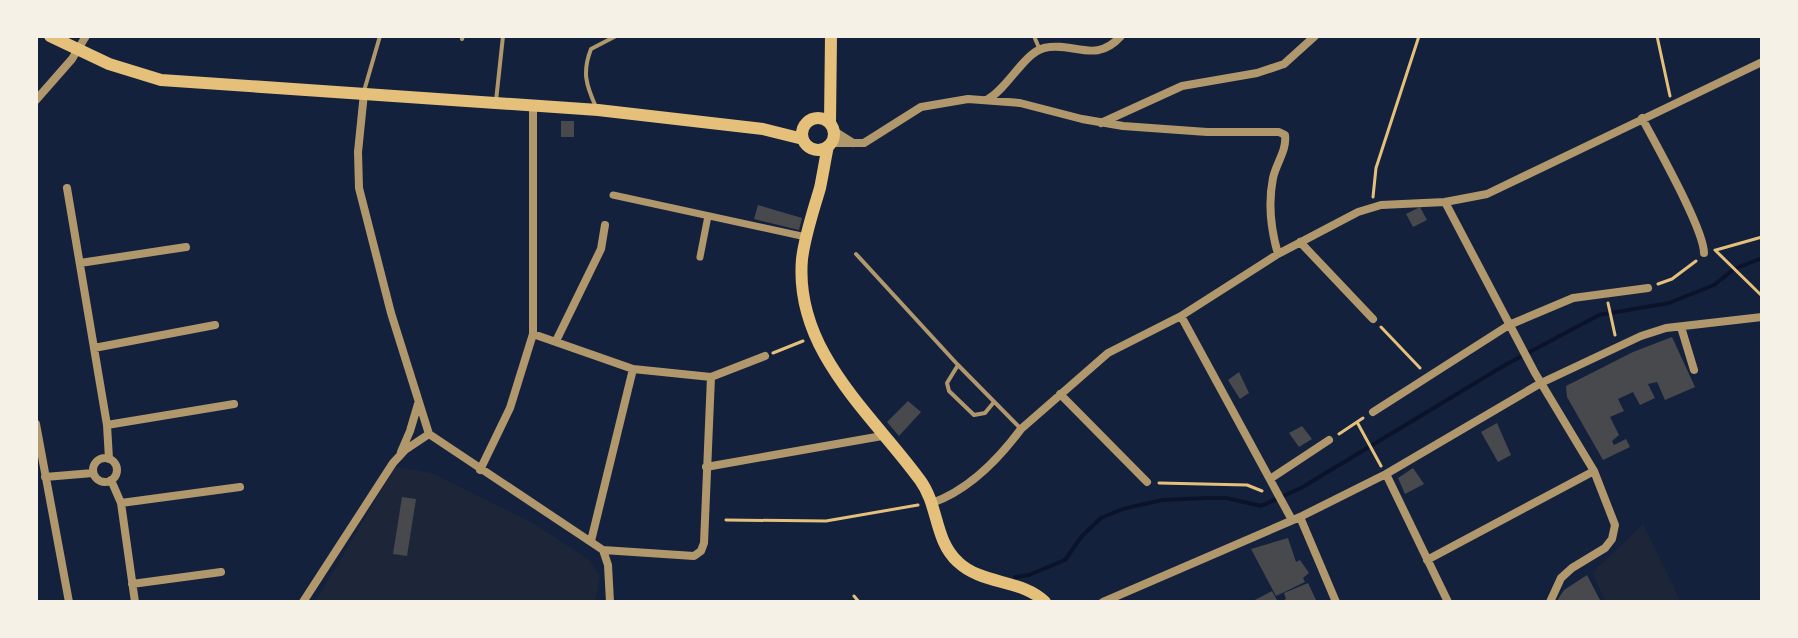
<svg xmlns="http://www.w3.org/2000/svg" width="1798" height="638" font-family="Roboto,sans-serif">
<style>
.green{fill:#1d2539}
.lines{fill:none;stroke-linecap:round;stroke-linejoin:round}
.stream{stroke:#0b132b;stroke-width:4}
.building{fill:#48494c}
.path{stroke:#e5c07b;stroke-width:3}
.service{stroke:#b1986c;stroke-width:4}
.pedestrian{stroke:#b1986c;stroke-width:7}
.minor{stroke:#b1986c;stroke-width:8}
.secondary{stroke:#e5c07b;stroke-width:12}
</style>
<rect width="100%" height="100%" fill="#14213d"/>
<path class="green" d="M395,467l37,6 101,50 55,36 12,17 -5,26h-280z
M1643,524l38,78h-75l-14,-29z"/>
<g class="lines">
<path class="stream" d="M1015,577l14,-2 36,-15 17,-24 19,-18 22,-9 39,-9 47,-2h17l35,8 40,-18 204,-123 94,-50 70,-12 45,-18 20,-16 28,-11"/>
</g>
<path class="building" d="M561,121h13v16h-13z
M758,205l44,13 -3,12 -45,-11z
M1420,207l7,13 -14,7 -7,-13z
M1672,337l23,50 -30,13 -8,-18 -9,2 7,14 -15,7 -7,-13 -15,7 6,12 -14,6 9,18 -7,6 2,4 12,-6 4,8 -27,13 -36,-63 -1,-11 67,-34z
M1239,372l10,21 -9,6 -12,-19z
M908,401l13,11 -22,24 -12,-14z
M1497,423l14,32 -13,7 -17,-30z
M1302,426l10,13 -13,8 -10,-14z
M1413,468l11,16 -19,10 -7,-16z
M402,497l14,2 -9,57 -14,-2z
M1288,538l8,24 4,-2 9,13 -6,5 2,4 -29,14 -25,-47z
M1587,575l14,27h-45l8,-12z
M1308,583l9,19h-37l6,-3 -2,-6z
M1272,591l6,11h-27z"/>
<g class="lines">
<path class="path" d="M1657,36l13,60
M1373,197l3,-29 43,-132
M1715,250l47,46
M1716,250l46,-13
M1658,284l14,-5 24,-18
M1608,303l7,32
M1381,327l39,41
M773,353l30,-12
M1357,422l24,44
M1339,434l24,-16
M1159,483l88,2 15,6
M726,520l100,1 92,-16
M854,596l5,6"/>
<path class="service" d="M1034,36l5,12
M462,39l1,-3
M364,91l16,-55
M496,101l7,-65
M596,107c-10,-22 -14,-35 -5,-58l25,-13
M856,254l102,111 63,64
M958,365l-11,18 2,8 25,24 11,-2 9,-11"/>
<path class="pedestrian" d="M613,195l193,42
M700,257l8,-41"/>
<path class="minor" d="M364,93l-6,59 1,36 32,125 38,121
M988,99c20,-11 36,-46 56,-51 30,-7 51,17 77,-12
M36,100l36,-41 14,-23
M1642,118c14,27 62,111 62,135
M1101,123l81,-37 75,-13 27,-9 31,-28
M834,131l19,12
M831,143h33l57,-36 47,-8 52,4 62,16 41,7 84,6h72l6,3c2,16 -9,28 -12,43 -5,25 -2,52 5,76
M67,188l40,237 2,34
M1445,202l90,171 59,98 21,54 -3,14 -7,9 -33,20 -11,10 -11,24
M1300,242l73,77
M80,263l106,-16
M1181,316l111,204
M1681,327l13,43
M533,334l100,35 78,8 54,-21
M556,341l45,-92 4,-24
M94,348l121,-23
M1060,394l87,88
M1373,412l136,-87 64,-27 75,-10
M36,424l33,178
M107,425l127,-21
M429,434l174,116 5,15 2,37
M401,452l9,-21 8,-27
M93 470a12 12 0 1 1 24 0a12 12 0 1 1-24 0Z
M706,467l176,-31
M480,470l30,-62 23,-74v-228
M1386,474l62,128
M45,477l48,-4
M1270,479l59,-39
M111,480l10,23 14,99
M121,503l119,-16
M932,503c37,-13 66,-43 89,-74l87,-76 73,-37 97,-62 80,-42 23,-7 64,-3 42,-8 275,-132
M1300,517l36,85
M591,541l42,-172
M603,550l91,6 7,-5 3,-8 7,-166
M1427,560l167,-89
M132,584l89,-12
M303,602l90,-139 12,-13 24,-16
M1103,602l197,-85 86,-43 155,-91 100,-47 25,-8 96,-11"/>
<path class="secondary" d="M50,36l59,28 52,16 437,30 165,19 40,10
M802 134a16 16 0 1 1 32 0a16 16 0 1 1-32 0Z
M830,123l1,-87
M828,146c-3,14 -5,28 -8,42 -7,24 -15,47 -18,71 -8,92 70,155 118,221 19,26 14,60 38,82 24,23 64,17 87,40"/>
</g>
<rect width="1798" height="638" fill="none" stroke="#f6f1e7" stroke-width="76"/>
</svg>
